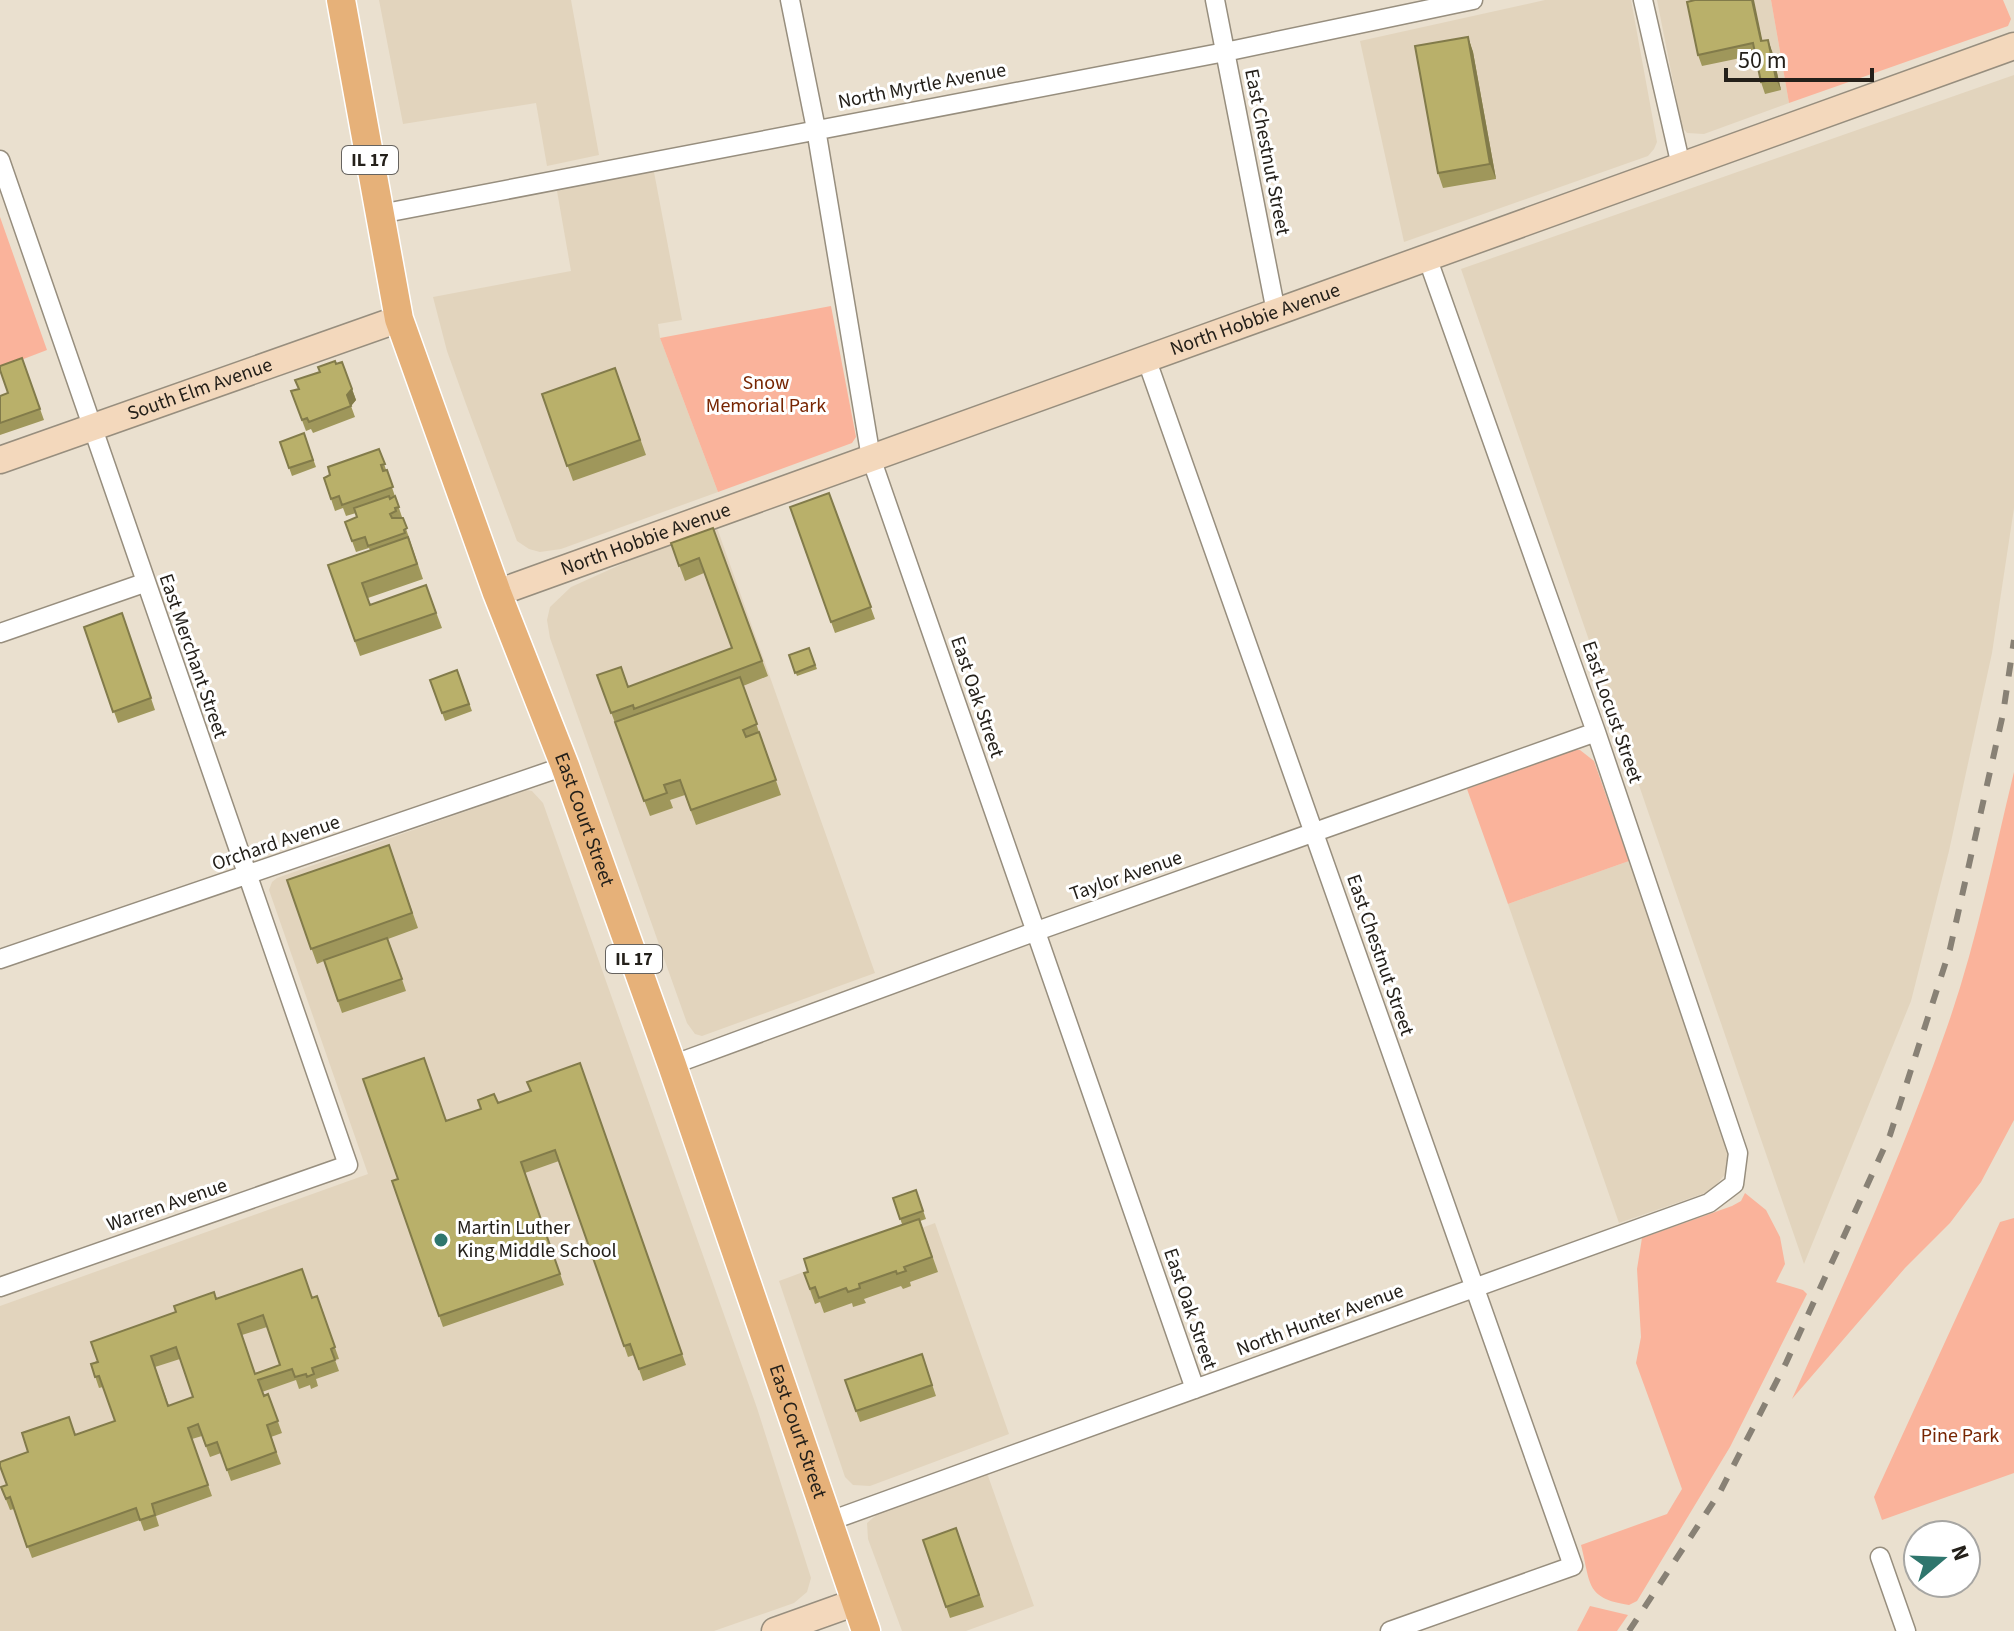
<svg xmlns="http://www.w3.org/2000/svg" width="2014" height="1631" font-family="'Source Sans 3',sans-serif">
<style>
.built{fill:#e2d4bd}
.green{fill:#fab39b}
.lines{fill:none;stroke-linecap:round;stroke-linejoin:round}
.street-casing{stroke:#978e7e;stroke-width:21}
.secondary-casing{stroke:#978e7e;stroke-width:29}
.primary-casing{stroke:#fff;stroke-width:31}
.street{stroke:#fff;stroke-width:18}
.secondary{stroke:#f3d8bc;stroke-width:26}
.primary{stroke:#e6b179;stroke-width:28}
.rail{stroke:#888175;stroke-width:6;stroke-dasharray:14 14;stroke-linecap:butt}
.wall{fill:#9f975b;fill-rule:evenodd}
.shaded-wall{fill:#827b4a}
.building{fill:#b9b06a;stroke:#827b4a;stroke-width:2;fill-rule:evenodd}
.poi-dot{fill:#2f766d;stroke:#fff;stroke-width:3}
.labels{text-anchor:middle;dominant-baseline:central;stroke-width:6;stroke-linejoin:round;paint-order:stroke}
.shield{fill:#fff;stroke:#66635f;stroke-width:2}
.shield-label{font-size:18px;font-weight:bold;fill:#24201a}
.street-label{font-size:20px;fill:#24201a;stroke:#fff}
.park-label{font-size:20px;fill:#772502;stroke:#fff}
.poi-label{font-size:20px;fill:#24201a;stroke:#fff;text-anchor:start}
</style>
<rect width="100%" height="100%" fill="#eae0cf"/>
<path class="built" d="M379,0h192l28,155 -52,11 -11,-63 -133,21z
M1545,0h86l26,142 -3,7 -6,7 -244,86 -44,-201z
M1657,0h114l18,103 -85,31 -17,-1 -5,-6z
M2014,75v433l-22,145 -43,198 -38,150 -107,263 -343,-995z
M654,172l28,148 -24,4 2,14 58,154 -157,57 -21,3 -11,-3 -12,-8 -51,-137 -19,-53 -14,-54 138,-26 -14,-80z
M716,525l159,448 -173,63 -7,-2 -8,-11 -137,-385 -3,-18 3,-13 21,-20 102,-46z
M526,790l6,1 11,12 214,605 54,170 -4,14 -13,11 -80,28h-714v-325l368,-132 -99,-284 3,-8 5,-4z
M1629,861l100,285 1,15 -3,11 -16,19 -92,32 -111,-319z
M935,1223l74,211 -139,52 -17,-1 -8,-8 -66,-196z
M987,1473l47,133 -68,25h-64l-34,-92 -1,-16 14,-12z"/>
<path class="green" d="M1771,0h232l8,19 -3,7 -219,77z
M0,217l47,133 -47,18z
M831,306l25,131 -4,6 -134,49 -58,-154z
M1571,750h9l14,11 35,100 -121,43 -41,-115z
M2014,772v348l-33,62 -31,41 -45,45 -113,131c55,-122 110,-243 154,-369 30,-84 47,-172 68,-258z
M1745,1193l21,17 14,27 5,27 -9,18 27,8 4,4 -77,153 -93,154 -8,4c-44,-7 -38,-21 -48,-60l86,-31 15,-25 -46,-126 5,-26 -4,-68 5,-31 90,-32 9,-5z
M2014,1218v255l-132,47 -8,-23 126,-275z
M1590,1606l38,9 -11,16h-40z"/>
<g class="lines">
<g class="street-casing">
<path id="street" d="M790,0l26,129 55,329 324,931
M1215,0l61,312
M1643,0l38,166
M0,160l348,1005 -348,122
M380,214l845,-162 248,-52
M1146,358l427,1208 -183,65
M0,633l144,-50
M0,959l565,-193
M672,1065l362,-133 562,-200
M827,1522l882,-319 25,-19 4,-31 -142,-421 -169,-475
M1880,1557l26,74"/>
</g>
<g class="secondary-casing">
<g id="secondary">
<path id="s1" d="M0,460l399,-141"/>
<path id="s2" d="M497,593l1517,-547"/>
<path d="M775,1631l81,-29"/>
</g>
</g>
<g class="primary-casing">
<g id="primary">
<path id="s3" d="M341,0l58,319 98,274 68,173 107,299 194,566"/>
</g>
</g>
<use href="#street" class="street"/>
<use href="#secondary" class="secondary"/>
<use href="#primary" class="primary"/>
<path class="rail" d="M1629,1631l91,-139 66,-129 104,-228 60,-186 53,-235 11,-74"/>
</g>
<path class="wall" d="M1468,37l5,15 23,127 -53,9 -5,-15z
M1762,41l10,10 9,39 -16,4 -4,-12 -6,-27 -53,11 -4,-11z
M22,358l22,62 -44,15v-39l8,-3z
M342,362l14,38 -5,6 4,11 -42,16 -2,-4 -5,2 -15,-40 8,-2 21,-17z
M615,368l31,87 -73,26 -31,-87z
M304,433l12,34 -24,9 -12,-34z
M379,449l44,130 -55,19 2,7 56,-20 16,43 -82,28 -32,-91 42,-15 -1,-2 -13,4 -11,-30 12,-5 -1,-4 -10,3 -3,-8 -8,3 -4,-12 -1,-24z
M829,493l46,126 -40,14 -45,-126z
M713,528l55,148 -25,10 38,109 -85,30 -11,-30 -15,5 3,8 -23,8 -53,-141 31,12 104,-39 -28,-75 -19,8 -14,-38z
M122,613l33,97 -37,13 -34,-96z
M809,648l8,21 -20,7 -8,-21z
M457,670l15,41 -27,10 -15,-41z
M389,845l29,83 -30,11 18,52 -64,22 -18,-52 -7,3 -30,-84z
M580,1063l106,302 -43,16 -9,-26 -6,2 -69,-196 -34,12 39,112 -121,42 -51,-146 6,-2 48,-58 85,-30z
M916,1190l10,29 -6,2 18,51 -28,10 1,4 -8,3 -2,-3 -37,13 2,4 -13,4 -1,-4 -28,10 -4,-11 -5,2 -11,-31 98,-49 -9,-26z
M317,1296l22,63 -4,1 4,11 -23,8 2,7 -7,3 -1,-4 -11,4 -3,-9 -34,12 2,4 4,-2 14,39 -11,4 10,27 -50,17 -10,-28 -11,4 -8,-21 -10,3 20,57 -56,20 3,10 -15,5 -4,-11 -108,38 -18,-49 -4,1 -9,-23 6,-2 68,-50 40,-14 -12,-34 -4,1 -8,-24 125,-65 96,-1zM267,1327l13,38 -25,8 -13,-38zM180,1359l13,38 -24,9 -14,-39z
M922,1354l14,42 -76,26 -15,-42z
M956,1528l28,79 -34,11 -27,-78z"/>
<path class="shaded-wall" d="M1752,0h2l11,53 -4,-12z
M1468,37l5,15 23,127 -6,-15z
M1768,40l4,11 9,39 -5,-11z
M352,389l4,11 -5,6 -4,-11z"/>
<path class="building" d="M1695,0h57l9,41 7,-1 8,39 -15,3 -8,-39 -55,12 -11,-53z
M1468,37l22,127 -52,9 -23,-127z
M22,358l18,51 -40,14v-27l8,-3 -8,-23v-4z
M335,361l1,3 6,-2 10,27 -5,6 4,11 -42,16 -2,-4 -5,2 -11,-29 8,-2 -4,-9 25,-8 -2,-5z
M615,368l25,72 -73,26 -25,-72z
M304,433l9,27 -24,8 -9,-26z
M379,449l6,15 -4,1 2,6 4,-1 6,17 -51,18 -3,-9 -8,3 -7,-21 6,-3 -2,-8z
M829,493l42,114 -40,15 -41,-115z
M389,496l1,3 5,-3 4,11 -4,1 1,3 -6,3 2,4h11l4,10 -3,2 1,3 -37,13 -3,-9 -13,4 -7,-19 12,-5 -3,-9z
M713,528l49,133 -128,48 -1,-4 -22,8 -14,-38 24,-8 7,20 104,-39 -33,-90 -20,8 -8,-23z
M408,537l9,27 -55,19 8,22 56,-20 10,28 -81,28 -27,-76z
M122,613l29,85 -38,14 -29,-85z
M809,648l6,17 -20,8 -6,-18z
M457,670l12,34 -27,9 -12,-33z
M740,677l17,47 -14,6 3,7 13,-5 17,48 -85,30 -11,-30 -16,5 3,8 -23,8 -29,-79z
M389,845l23,68 -101,36 -24,-69z
M387,938l15,41 -64,22 -14,-41z
M424,1058l22,63 35,-12 -3,-9 16,-6 4,9 33,-12 -4,-9 53,-19 102,291 -43,15 -9,-25 -6,2 -69,-196 -34,12 39,112 -121,42 -47,-135 6,-2 -35,-100z
M916,1190l7,21 -23,8 -7,-21z
M919,1219l13,38 -28,10 2,4 -9,3 -1,-3 -37,13 1,4 -12,4 -2,-4 -27,10 -4,-11 -5,2 -6,-16 4,-1 -4,-13z
M302,1269l10,29 5,-2 18,51 -4,2 4,11 -23,8 2,6 -7,3 -1,-3 -11,3 -3,-8 -34,11 6,16 4,-2 10,27 -11,4 9,27 -49,18 -10,-28 -11,4 -8,-22 -10,4 20,57 -56,19 3,11 -15,5 -4,-12 -109,39 -17,-50 -4,2 -5,-12 6,-2 -7,-19v-4l28,-10 -6,-19 47,-16 6,18 40,-14 -16,-45 -4,1 -4,-13 7,-2 -7,-20 85,-30 -2,-6 40,-14 2,7zM263,1315l17,50 -25,9 -17,-50zM176,1347l17,50 -25,9 -17,-50z
M922,1354l10,31 -76,26 -11,-31z
M956,1528l23,67 -33,12 -23,-67z"/>
<circle class="poi-dot" cx="441" cy="1240" r="8"/>
<g class="labels">
<g class="shield">
<rect x="342" y="146" width="56" height="28" rx="6"/>
<rect x="606" y="945" width="56" height="28" rx="6"/>
</g>
<g class="shield-label">
<text x="370" y="160">IL 17</text>
<text x="634" y="959">IL 17</text>
</g>
<g class="street-label">
<text transform="translate(922 86) rotate(-11)">North Myrtle Avenue</text>
<text transform="translate(1267 152) rotate(79)">East Chestnut Street</text>
<text stroke="none"><textPath href="#s2" startOffset="806">North Hobbie Avenue</textPath></text>
<text stroke="none"><textPath href="#s1" startOffset="212">South Elm Avenue</textPath></text>
<text stroke="none"><textPath href="#s2" startOffset="158">North Hobbie Avenue</textPath></text>
<text transform="translate(193 656) rotate(71)">East Merchant Street</text>
<text transform="translate(977 697) rotate(71)">East Oak Street</text>
<text transform="translate(1612 712) rotate(71)">East Locust Street</text>
<text stroke="none"><textPath href="#s3" startOffset="858">East Court Street</textPath></text>
<text transform="translate(276 843) rotate(-19)">Orchard Avenue</text>
<text transform="translate(1126 876) rotate(-19)">Taylor Avenue</text>
<text transform="translate(1380 955) rotate(71)">East Chestnut Street</text>
<text transform="translate(167 1205) rotate(-19)">Warren Avenue</text>
<text transform="translate(1190 1309) rotate(71)">East Oak Street</text>
<text transform="translate(1320 1320) rotate(-20)">North Hunter Avenue</text>
<text stroke="none"><textPath href="#s3" startOffset="1506">East Court Street</textPath></text>
</g>
<g class="park-label">
<text x="766" y="383">Snow<tspan x="766" dy="23">Memorial Park</tspan></text>
<text x="1960" y="1436">Pine Park</text>
</g>
<g class="poi-label">
<text x="457" y="1228">Martin Luther<tspan x="457" dy="23">King Middle School</tspan></text>
</g>
</g>
<g transform="translate(1942 1559) rotate(71)"><circle r="38" fill="#ffffff" stroke="#a7a6a3" stroke-width="2"/>
<path d="M0-6L14 30L0 20L-14 30Z" fill="#2f766d"/>
<text y="-12" font-size="22" font-weight="bold" text-anchor="middle" fill="#24201a">N</text>
</g>
<path d="M1726 68v12h146v-12" fill="none" stroke="#24201a" stroke-width="4"/>
<text x="1738" y="68" font-size="24" fill="#24201a" stroke="#ffffff" stroke-width="6" paint-order="stroke">50 m</text>
</svg>
